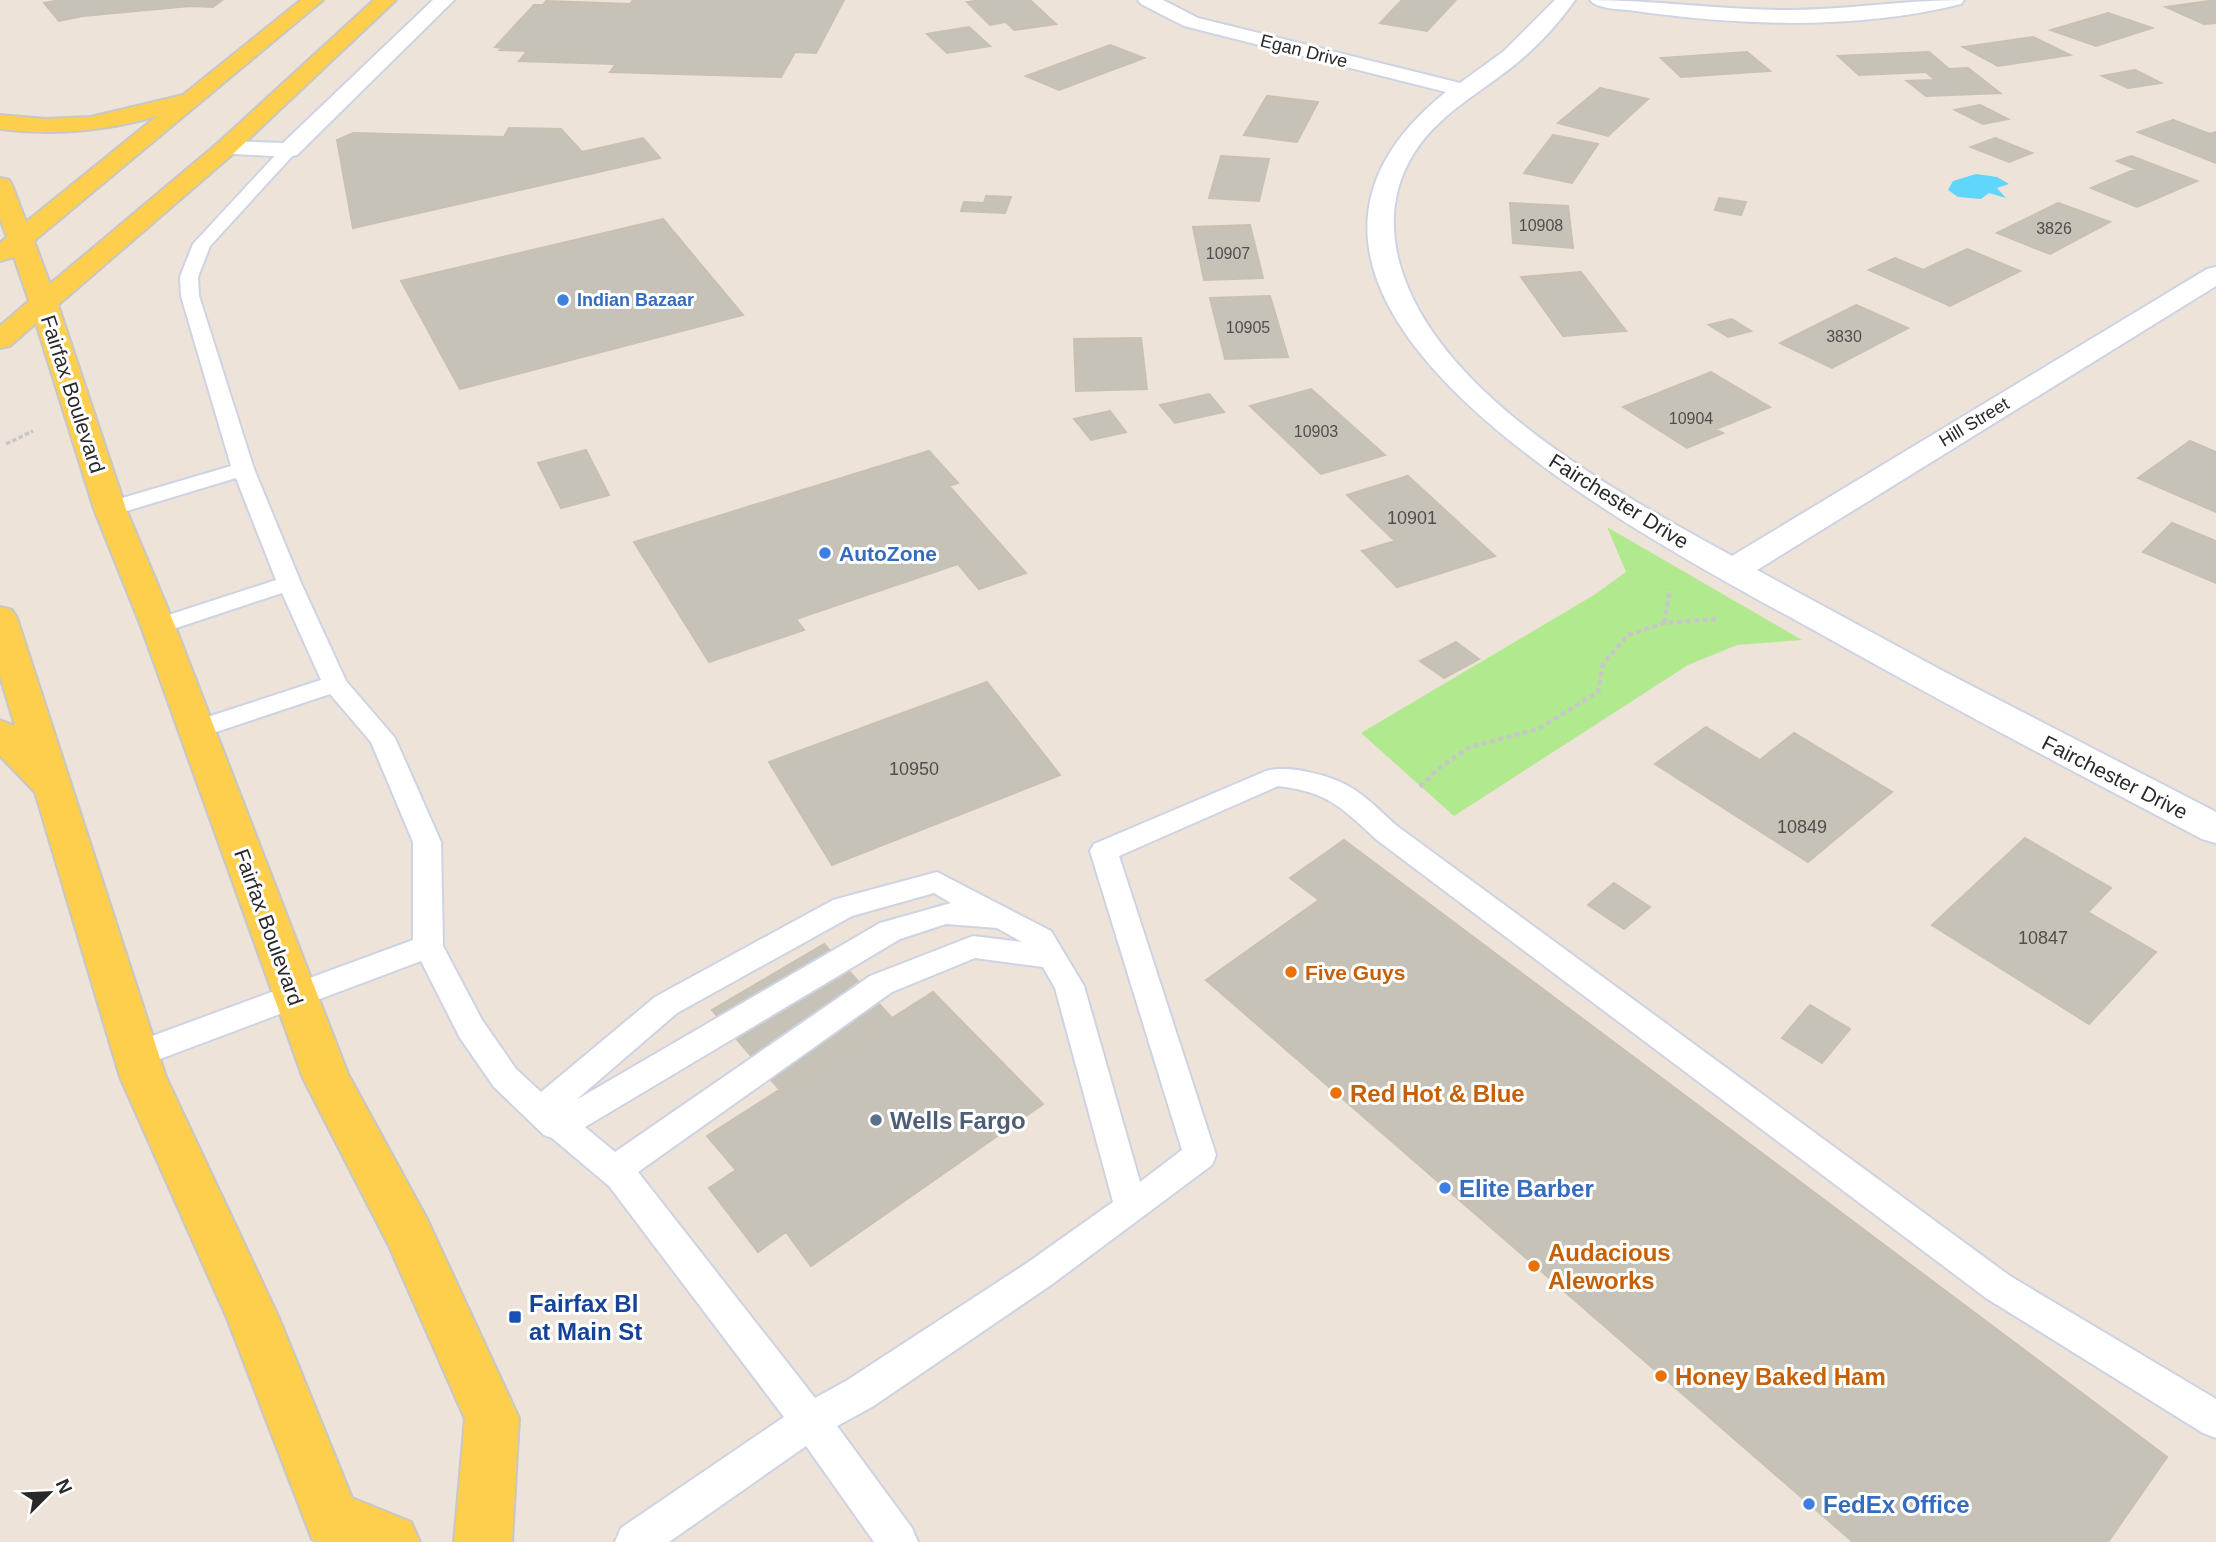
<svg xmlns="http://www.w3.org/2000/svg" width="2216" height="1542" font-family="Helvetica,sans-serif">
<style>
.green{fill:#b1e98f}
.water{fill:#60d6fa}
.building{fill:#c7c2b8;stroke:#c8c0b2;stroke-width:2}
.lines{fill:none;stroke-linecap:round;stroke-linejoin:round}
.service-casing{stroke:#ced3e4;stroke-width:4}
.minor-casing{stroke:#ced3e4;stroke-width:4}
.primary-casing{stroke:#c7c7c7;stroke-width:4}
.path-far1{stroke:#c7c7c7;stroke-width:3.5;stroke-dasharray:4.5 2.5;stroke-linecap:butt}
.path{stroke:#c7c7c7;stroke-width:4.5;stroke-dasharray:5 3.5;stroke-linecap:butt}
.service{fill:#fff;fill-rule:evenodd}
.minor{fill:#fff;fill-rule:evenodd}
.primary{fill:#fecf4c;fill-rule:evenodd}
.shop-dot{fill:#3f7fe0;stroke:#fff;stroke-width:2.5}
.food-dot{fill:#e8710a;stroke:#fff;stroke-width:2.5}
.service-dot{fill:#5c6f8a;stroke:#fff;stroke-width:2.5}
.transit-dot{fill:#1a4fb4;stroke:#fff;stroke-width:2.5}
.labels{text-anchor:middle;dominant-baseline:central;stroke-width:6;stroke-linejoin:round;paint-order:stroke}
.far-number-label{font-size:16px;fill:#504f4d}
.far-street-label{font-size:18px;fill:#292929;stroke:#fff}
.far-shop-label{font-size:18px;font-weight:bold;fill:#366cbe;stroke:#fff;text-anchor:start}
.number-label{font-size:18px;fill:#504f4d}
.street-label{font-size:21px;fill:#292929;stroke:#fff}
.shop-label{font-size:21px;font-weight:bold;fill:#366cbe;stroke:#fff;text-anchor:start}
.food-label{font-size:21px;font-weight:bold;fill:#c56008;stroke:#fff;text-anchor:start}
.near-food-label{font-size:24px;font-weight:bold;fill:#c56008;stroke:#fff;text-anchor:start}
.near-service-label{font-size:24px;font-weight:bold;fill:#4e5e75;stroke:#fff;text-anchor:start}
.near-shop-label{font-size:24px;font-weight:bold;fill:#366cbe;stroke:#fff;text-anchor:start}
.near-transit-label{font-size:24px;font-weight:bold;fill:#164399;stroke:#fff;text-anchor:start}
</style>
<rect width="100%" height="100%" fill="#ede3d9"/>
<path class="green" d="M1607,527l195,113 -65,5 -49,20 -234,151 -93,-83 233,-138 32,-23z"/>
<path class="water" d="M1976,174l21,3 12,7 -12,4 9,10 -17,-5 -8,6 -23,-2 -10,-7 5,-9z"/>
<path class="building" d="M61,0h161l-9,7 -23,-1 -107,10 -24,5 -15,-18z
M633,0h211l-28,53 -21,-1 -14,25 -171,-5 6,-8 -97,-3 8,-10 -27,-1 3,-2 -8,-1 39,-42h9l3,-4 84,3z
M983,0h47l26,24 -42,6 -8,-8 -16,3 -23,-23z
M1402,0h44l9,1 -28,30 -47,-8z
M2216,0v23l-12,1 -38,-17z
M2108,13l44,15 -56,18 -45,-16z
M969,27l21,19 -43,7 -20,-19z
M2033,37l37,18 -72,11 -35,-19z
M1110,45l34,13 -85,32 -33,-14z
M1747,52l23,19 -89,6 -20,-19z
M1929,52l20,17 19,-1 32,25 -74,3 -19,-15 28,-1 -9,-8 -67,3 -21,-19z
M2135,70l26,13 -33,5 -26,-12z
M1600,88l48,11 -40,37 -50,-13z
M1267,96l51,6 -21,40 -53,-7z
M1980,105l28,14 -25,5 -28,-14z
M2173,120l37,14 6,-2v31l-78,-31z
M509,128l52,1 21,23 61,-14 17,20 -307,70 -16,-88 16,-7 151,4z
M1553,135l45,9 -26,39 -48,-10z
M1995,138l37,15 -23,9 -38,-15z
M1221,156l48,3 -10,42 -50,-3z
M2131,156l66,25 -60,26 -46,-19 45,-19 -19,-8z
M986,196l25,1 -6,16 -44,-2 3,-9 20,1z
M1719,198l27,4 -5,13 -26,-5z
M1510,203l58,3 5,42 -60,-5z
M2058,203l52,19 -60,32 -53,-21z
M663,219l80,96 -283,74 -59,-108z
M1250,225l13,53 -59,2 -11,-53z
M1967,249l53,22 -70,35 -81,-36 26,-12 28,12z
M1581,272l45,59 -63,5 -42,-59z
M1270,296l18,61 -63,2 -15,-61z
M1856,305l52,23 -76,40 -52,-25z
M1732,319l19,12 -23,6 -19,-12z
M1141,338l6,51 -71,2 -2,-52z
M1711,372l59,35 -54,22 7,4 -36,15 -64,-41z
M1311,389l74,66 -64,19 -71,-68z
M1209,394l15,18 -49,11 -15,-18z
M1110,411l16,21 -35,8 -17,-21z
M2190,441l26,11v60l-78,-34z
M586,450l23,45 -48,13 -23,-45z
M929,451l29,32 -9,3 77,87 -47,16 -21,-25 -162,55 8,11 -95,32 -75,-120z
M1408,476l87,80 -98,31 -35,-36 33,-10 -48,-46z
M2172,523l44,18v42l-73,-31z
M1456,642l23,17 -35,19 -24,-17z
M987,682l73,93 -228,90 -63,-103z
M1706,727l54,33 34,-27 98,59 -84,70 -153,-98z
M2025,838l86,50 -23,24 68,40 -67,72 -157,-99z
M1344,840l823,617 -59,85h-255l-647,-562 113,-80 -29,-22z
M1614,883l36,24 -26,22 -36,-24z
M824,944l68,74 -113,71 -67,-79z
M933,992l110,112 -232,162 -25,-34 -28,20 -49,-64 27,-18 -29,-34z
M1810,1005l40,24 -28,34 -40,-25z"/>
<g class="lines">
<g class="service-casing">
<path id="service" d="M289,145l8,5 -2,3 -85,93 -12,31 1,19 55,173 47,114 45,98 49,57 46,104 2,104 39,74 34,49 25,23 114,-95 178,-97 104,-28 114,59 33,55 56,196 42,-32 -92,-299 4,-7 172,-73c23,-7 69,5 89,19 15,10 28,24 42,36l613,450 206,123v39l-13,-5 -217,-135 -609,-458c-36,-33 -49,-48 -99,-54l-159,70 97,299 -4,10 -161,120 -179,122 -35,19 75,102 6,14h-44l-68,-96 -137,96h-54l6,-14 163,-111 -175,-231 -57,-48 -8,-3 -50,-48 -34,-49 -39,-77 -285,107 -11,-4 -4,-9 4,-9 288,-106v-98l-42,-100 -41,-48 -135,45 -9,-3 -4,-6 4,-6 135,-44 -39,-87 -124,41 -8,-3 -4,-5 4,-5 126,-41 -40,-102 -126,38 -8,-2 -3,-5 3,-5 129,-38 -50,-170 -1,-19 13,-33 90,-97zM934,893l17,10 -71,20 -304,177 101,-87 175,-97zM946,924l51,4 25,14 -49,-6 -103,40 -255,176 -30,-25 315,-188zM975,958l68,9 12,21 58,214 -86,61 -181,118 -31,17 -177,-226 254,-180z"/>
</g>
<g class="minor-casing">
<path id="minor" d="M433,0h21l-157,155 -8,2 -71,-4 -4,-5 4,-5 8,-2 57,2z
M1138,0h25l35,18 262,65 44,-32 51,-51h20c-21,30 -49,58 -79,79 -30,22 -61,41 -82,74 -22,35 -25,73 -14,112 38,132 220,229 332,291l475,-287 9,-2v19l-459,284 184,100 275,142v31l-14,-4c-126,-66 -251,-132 -374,-201 -152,-85 -652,-330 -382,-546l-262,-66 -43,-22z
M1590,0c63,0 124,9 187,10 63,1 124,-10 187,-10l-3,4c-105,26 -219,22 -325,7 -13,-2 -38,-1 -46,-11z"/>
</g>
<g class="primary-casing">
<path id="primary" d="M301,0h22l-289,241 16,43 168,-141 156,-143h22l-162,153 -176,152 68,204 49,117 173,448 79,145 92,199 -7,124h-58l11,-123 -76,-173 -86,-168 -162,-452 -47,-117 -58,-186 -26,23 -10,2v-22l29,-25 -15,-44 -14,4v-18l7,-6 -7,-18v-41l9,2 3,5 14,37 131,-106c-52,15 -103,20 -157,13v-14l45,4 46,-2 92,-22z
M0,607l12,3 5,8 149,459 113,241 73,180 59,24 9,20h-101l-7,-3 -85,-221 -107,-241 -85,-285 -35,-36v-36l15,6 -15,-50z"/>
</g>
<path class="path-far1" d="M6,444l27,-13"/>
<path class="path" d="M1664,623l6,-34
M1420,787l19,-19 31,-21 68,-18 60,-37 5,-28 25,-29 36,-12 53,-4"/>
<use href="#service" class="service"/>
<use href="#minor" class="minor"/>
<use href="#primary" class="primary"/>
</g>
<g class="shop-dot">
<circle cx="563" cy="300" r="7"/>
<circle cx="825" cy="553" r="7"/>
<circle cx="1445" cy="1188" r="7"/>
<circle cx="1809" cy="1504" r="7"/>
</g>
<g class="food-dot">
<circle cx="1291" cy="972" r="7"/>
<circle cx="1336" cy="1093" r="7"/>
<circle cx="1534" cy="1266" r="7"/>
<circle cx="1661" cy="1376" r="7"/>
</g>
<circle class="service-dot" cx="876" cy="1120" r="7"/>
<rect class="transit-dot" x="508" y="1310" width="14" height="14" rx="3.5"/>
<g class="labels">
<g class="far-number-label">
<text x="1541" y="225">10908</text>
<text x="2054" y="228">3826</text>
<text x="1228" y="253">10907</text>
<text x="1248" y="327">10905</text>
<text x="1844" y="336">3830</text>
<text x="1691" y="418">10904</text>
<text x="1316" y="431">10903</text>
</g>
<g class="far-street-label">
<text transform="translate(1304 51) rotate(14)">Egan Drive</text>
<text transform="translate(1974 422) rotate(-31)">Hill Street</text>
</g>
<g class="far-shop-label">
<text x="577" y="300">Indian Bazaar</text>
</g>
<g class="number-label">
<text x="1412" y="518">10901</text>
<text x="914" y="769">10950</text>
<text x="1802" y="827">10849</text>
<text x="2043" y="938">10847</text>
</g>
<g class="street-label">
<text transform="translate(73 394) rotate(72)">Fairfax Boulevard</text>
<text transform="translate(1619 501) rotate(32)">Fairchester Drive</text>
<text transform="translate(2115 777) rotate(27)">Fairchester Drive</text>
<text transform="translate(269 927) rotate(70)">Fairfax Boulevard</text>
</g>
<g class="shop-label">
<text x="839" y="553">AutoZone</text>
</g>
<g class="food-label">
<text x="1305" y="972">Five Guys</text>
</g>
<g class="near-food-label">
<text x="1350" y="1093">Red Hot &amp; Blue</text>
<text x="1548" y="1252">Audacious<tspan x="1548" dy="28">Aleworks</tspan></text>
<text x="1675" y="1376">Honey Baked Ham</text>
</g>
<g class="near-service-label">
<text x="890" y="1120">Wells Fargo</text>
</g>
<g class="near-shop-label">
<text x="1459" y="1188">Elite Barber</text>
<text x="1823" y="1504">FedEx Office</text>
</g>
<g class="near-transit-label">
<text x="529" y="1303">Fairfax Bl<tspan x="529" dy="28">at Main St</tspan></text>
</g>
</g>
<g transform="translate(49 1493) rotate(66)" stroke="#ffffff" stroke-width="5" paint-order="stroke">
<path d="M0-5L12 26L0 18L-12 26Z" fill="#292929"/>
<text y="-10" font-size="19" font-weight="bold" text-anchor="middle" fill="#292929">N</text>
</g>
</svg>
